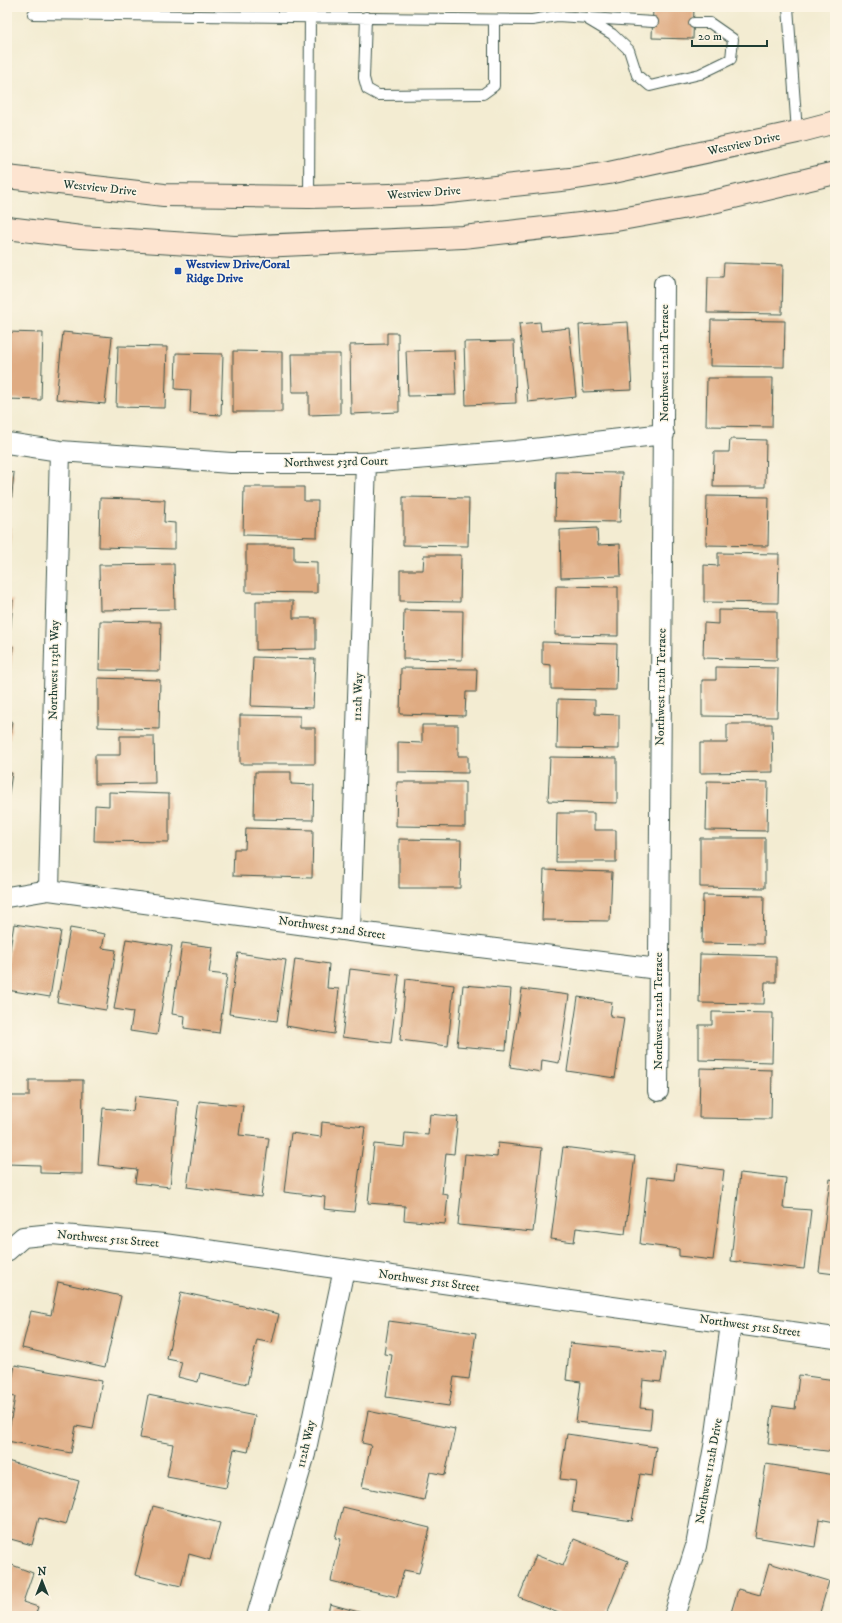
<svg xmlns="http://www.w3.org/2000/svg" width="842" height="1623" font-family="'IM FELL DW Pica',serif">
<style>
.building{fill:#dfab82}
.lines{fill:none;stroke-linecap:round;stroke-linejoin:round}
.lane-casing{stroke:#3f574c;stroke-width:12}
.street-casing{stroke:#3f574c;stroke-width:22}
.secondary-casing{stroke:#3f574c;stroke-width:24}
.lane{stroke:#fff;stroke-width:10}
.street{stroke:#fff;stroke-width:20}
.secondary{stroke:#fde4d0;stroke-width:22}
.transit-dot{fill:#1a4fb4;stroke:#fcf5e5;stroke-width:1.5}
.labels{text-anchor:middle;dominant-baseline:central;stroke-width:3;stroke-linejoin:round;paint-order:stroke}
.street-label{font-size:12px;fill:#1f3d34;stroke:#fcf5e5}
.transit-label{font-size:12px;font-weight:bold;fill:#164399;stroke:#fcf5e5;text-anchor:start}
</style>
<rect width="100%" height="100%" fill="#fcf5e5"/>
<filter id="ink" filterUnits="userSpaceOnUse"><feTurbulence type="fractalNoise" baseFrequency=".025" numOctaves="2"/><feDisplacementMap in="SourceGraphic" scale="8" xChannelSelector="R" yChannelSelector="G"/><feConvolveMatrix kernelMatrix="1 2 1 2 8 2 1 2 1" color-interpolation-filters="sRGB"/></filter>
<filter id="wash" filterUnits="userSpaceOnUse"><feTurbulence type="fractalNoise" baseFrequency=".012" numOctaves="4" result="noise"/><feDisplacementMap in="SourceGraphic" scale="16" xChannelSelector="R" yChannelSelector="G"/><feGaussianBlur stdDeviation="0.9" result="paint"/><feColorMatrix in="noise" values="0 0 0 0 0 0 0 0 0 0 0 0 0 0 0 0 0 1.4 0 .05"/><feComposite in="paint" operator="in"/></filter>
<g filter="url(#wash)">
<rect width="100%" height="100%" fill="#f3ecd2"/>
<g id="blocks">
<path class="building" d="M653,7h41l-1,32 -41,-1z
M724,263l59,2 -1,49 -75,-1 1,-36h15z
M711,320l74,1 -1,46 -74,-1z
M540,322l1,9 28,-3 7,69 -48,5 -9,-78z
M628,322l4,68 -49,2 -4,-67z
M7,332l36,1 -2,67 -34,-1z
M63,332l49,5 -7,67 -49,-5z
M387,333h11l1,79 -48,2 -1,-69 37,-1z
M514,341l2,62 -50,2 -2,-63z
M118,346l49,1 -2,61 -49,-1z
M454,350l2,45 -48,1 -2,-45z
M233,351l49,1v60h-49z
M176,353l47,1 -2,61 -31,-2 1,-23 -16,-1z
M291,354h49v60l-31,1v-23h-17z
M707,378h66l-1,49 -66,-1z
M730,439l36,1 -1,47h-52l1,-35h15z
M7,472l7,1 -4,42h-3z
M556,472l66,1 -2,49 -65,-1z
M244,487h60v14h14l-1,36 -74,-2z
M707,496l62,1 -1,49 -62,-1z
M403,497l66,1 -1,48 -65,-1z
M100,498l65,2 -1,22 11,1v26l-76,-2z
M7,527l4,1 -3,40h-1z
M597,528l1,17 22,-1 1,32 -60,2 -1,-48z
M246,545h48v16l23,1v31l-71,-1z
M718,553l61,1 -1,49 -74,-1v-37l14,1z
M424,555h37l-1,47 -60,-1v-31h23z
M174,564l1,45 -75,1 -1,-45z
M556,586l62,1v49l-63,-1z
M7,599l6,1 -3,36 -3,-1z
M256,601h37v17h23v31l-60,1z
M404,610l59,1 -1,49 -59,-1z
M718,610l59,1v49l-74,-2 1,-35 14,1z
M100,621l61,1 -1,49 -61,-1z
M542,642l75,2 -1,46 -65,-1v-24l-9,-1z
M7,645l6,1 -5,47h-1z
M253,657l62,2 -2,49 -62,-2z
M716,667l62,1 -1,49 -75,-1v-36h14z
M401,668l76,1 -1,23h-10l-1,24 -65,-2z
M98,678l62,2 -1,49 -61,-2z
M558,699l37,1v14l24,1v34l-62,-1z
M240,715l60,1v12h15v36h-75z
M7,720l5,1 -4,27h-1z
M727,724h45l1,48 -73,1v-30h27z
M422,725h36v31h10v17l-70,-1v-30l24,1z
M120,736h34l1,47 -60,1v-29h25z
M550,757l67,1v45l-69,-2z
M255,772h36v12l23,1 -1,35 -59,-1z
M7,773h5l-4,27h-1z
M707,781l61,1 -1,49 -61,-1z
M397,782h68v45l-69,-1z
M109,792l60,2v48l-75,-1 1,-36 14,1z
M557,813h37v17h22v32h-60z
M246,828l67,2 -1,48 -79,-2 1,-27h11z
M700,838h65v50l-65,-1z
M399,839l62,1 -1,48h-61z
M544,870l68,2 -2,49 -68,-1z
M703,895l61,1 -1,48 -61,-1z
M14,924l47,7 -11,66 -43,-7v-22z
M70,928l35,6 -3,14 14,2 -10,60 -49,-8z
M126,939l46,7 -15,89 -27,-4 3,-19 -19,-3z
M182,943l31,4 -4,26 18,2 -8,58 -35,-5 1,-12 -13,-2z
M238,953l48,7 -9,61 -48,-7z
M700,954l76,2v26h-11l-1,22 -65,-1z
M295,959l34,5 -2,24 12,1 -5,45 -48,-8z
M350,969l49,6 -8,68 -49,-6z
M406,979l48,6 -6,61 -48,-6z
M463,985l48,4 -5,61 -49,-4z
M522,989l47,6 -10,68 -17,-3 -1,12 -31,-5z
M578,997l34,5 -2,14 14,2 -9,60 -48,-7z
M712,1012l61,1 -1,49 -73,-2v-35h13z
M700,1068l72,2 -1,49 -72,-1z
M29,1080h54l-1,94 -42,-1v-8l-33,-1v-68h22z
M135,1096l43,5 -8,86 -35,-4 2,-14 -39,-4 5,-57 30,3z
M199,1101l44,5 -4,29 30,3 -8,59 -74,-10z
M430,1114l28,3 -4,37 -8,-1 -4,41 6,1 -3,29 -41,-4 1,-14 -37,-3 6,-59 30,3 1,-14 23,2z
M322,1122l43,5 -11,85 -30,-3 1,-12 -41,-5 7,-59 30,4z
M498,1143l44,5 -9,84 -75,-7 7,-71 32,3z
M563,1147l72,9 -10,78 -49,-6 -2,14 -23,-3z
M676,1164l48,6 -11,90 -34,-4v-7l-39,-5 7,-67 27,3z
M740,1173l46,5 -3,30 28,2 -7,59 -73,-8z
M830,1179l5,1v94l-16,-2z
M58,1282l63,14 -16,71 -83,-19 9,-37 20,4z
M181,1292l98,22 -7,29 -15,-3 -10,44 -47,-11 -2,9 -20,-5 4,-15 -15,-3z
M389,1321l87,12 -7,46 -15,-2 -5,29 -63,-9 6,-42 -8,-1z
M570,1343l95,10 -4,29 -18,-2 -3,28 12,1 -2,21 -74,-8 5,-40 -15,-2z
M15,1365l87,16 -9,48 -17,-3 -5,27 -64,-12 8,-44 -6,-1z
M799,1375l36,5v72l-67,-8 5,-38 22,3z
M148,1395l107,21 -7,36 -14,-3 -8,39 -59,-11 6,-33 -33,-6z
M368,1411l87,18 -10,46 -15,-3 -6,28 -62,-13 9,-42 -9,-2z
M567,1434l89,13 -4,29 -12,-2 -8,47 -60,-9 4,-31 -16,-2z
M7,1461l72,20 -13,44 -27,-7 -7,27 -25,-7z
M766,1464l69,11v47l-16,-3 -4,28 -60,-10z
M153,1506l67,17 -10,37 -21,-6 -8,32 -46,-11z
M343,1507l87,21 -11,45 -15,-3 -7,27 -66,-16 10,-42 -6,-1z
M574,1539l54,22 -22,55h-40l-47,-19 17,-42 27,11z
M7,1563l26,10 -10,29 15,5 -3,9h-28z
M769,1563l60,18 -10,35h-89l8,-27 22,6z
M330,1604l43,12h-46z"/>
</g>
</g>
<g filter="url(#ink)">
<use href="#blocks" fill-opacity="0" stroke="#3f574c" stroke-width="1"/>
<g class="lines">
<g class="lane-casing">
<path id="lane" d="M788,7l9,125
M33,14l499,6 25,-4 96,6
M366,17l-2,61 3,11 11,6 105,-1 11,-8v-66
M587,19l25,15 17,16 8,25 13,11 50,-12 31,-15 2,-20 -23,-16h-16
M309,197l1,-190"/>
</g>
<g class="street-casing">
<path id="street" d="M7,443l53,8 171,12h135l150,-12 148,-17
M49,890l11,-439
M7,897l42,-7 301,41 308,38
M350,931l16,-468
M658,1091c0,-269 6,-538 6,-807
M7,1251l16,-14 29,-3 112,10 671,94
M257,1616l48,-162 39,-185
M674,1616l22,-70 19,-105 16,-117"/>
</g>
<g class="secondary-casing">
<path id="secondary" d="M7,177l157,18 145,2 121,-3 140,-15 39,-6 188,-41 38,-10
M7,228l74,9 154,10 228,-10 153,-17 88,-16 131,-31"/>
</g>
<use href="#lane" class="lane"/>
<use href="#street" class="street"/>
<use href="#secondary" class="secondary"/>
</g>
</g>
<rect class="transit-dot" x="174" y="267" width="8" height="8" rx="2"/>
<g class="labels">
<g class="street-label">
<text transform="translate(744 144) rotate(-12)">Westview Drive</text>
<text transform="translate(100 188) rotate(6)">Westview Drive</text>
<text transform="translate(424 193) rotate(-4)">Westview Drive</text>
<text transform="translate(664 363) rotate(-90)">Northwest 112th Terrace</text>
<text transform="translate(336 462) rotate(-1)">Northwest 53rd Court</text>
<text transform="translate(54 670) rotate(-89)">Northwest 113th Way</text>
<text transform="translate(661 687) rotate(-89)">Northwest 112th Terrace</text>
<text transform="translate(358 697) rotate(-88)">112th Way</text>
<text transform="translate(332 928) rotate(8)">Northwest 52nd Street</text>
<text transform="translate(658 1011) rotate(-90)">Northwest 112th Terrace</text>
<text transform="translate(108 1239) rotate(5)">Northwest 51st Street</text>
<text transform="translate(429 1281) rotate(8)">Northwest 51st Street</text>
<text transform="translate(750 1326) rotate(8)">Northwest 51st Street</text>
<text transform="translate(306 1444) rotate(-77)">112th Way</text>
<text transform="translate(709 1471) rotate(-80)">Northwest 112th Drive</text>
</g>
<g class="transit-label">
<text x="186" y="264">Westview Drive/Coral<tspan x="186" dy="14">Ridge Drive</tspan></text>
</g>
</g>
<rect width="842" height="1623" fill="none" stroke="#fcf5e5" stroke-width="24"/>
<g transform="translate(42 1581)" stroke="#fcf5e5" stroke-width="3" paint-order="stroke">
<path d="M0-3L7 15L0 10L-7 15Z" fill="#1f3d34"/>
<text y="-6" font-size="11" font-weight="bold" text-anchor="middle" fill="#1f3d34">N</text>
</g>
<path d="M692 40v6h75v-6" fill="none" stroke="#1f3d34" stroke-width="2"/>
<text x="698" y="40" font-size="12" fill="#1f3d34" stroke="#fcf5e5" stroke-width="3" paint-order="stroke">20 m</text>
</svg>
